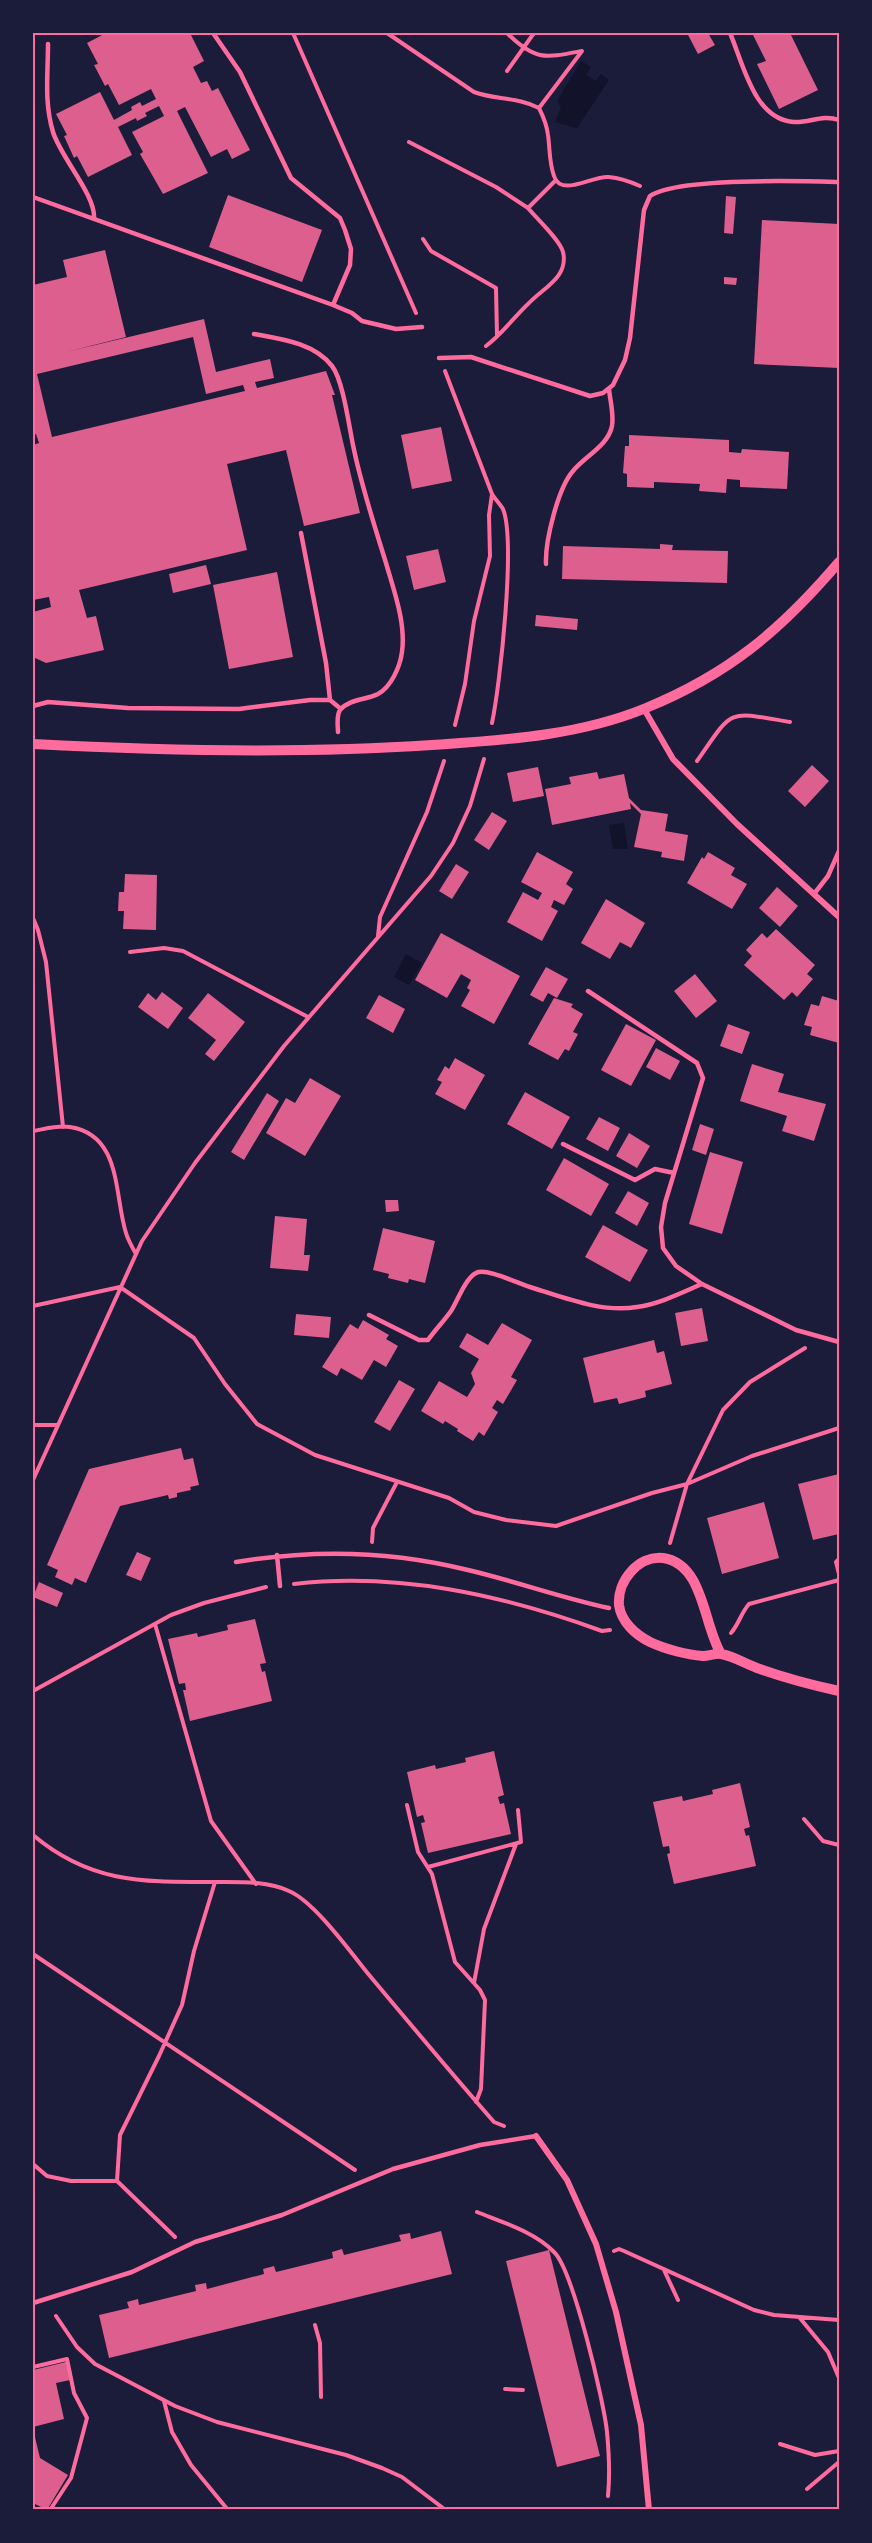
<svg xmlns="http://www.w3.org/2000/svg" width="872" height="2543" font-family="'Fira Sans Condensed',sans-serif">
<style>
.water{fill:#12122b}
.building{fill:#dd5f8e;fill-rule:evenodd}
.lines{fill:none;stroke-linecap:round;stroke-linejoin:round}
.path{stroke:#ff6b9d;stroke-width:4}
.service{stroke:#ff6b9d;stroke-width:4.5}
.minor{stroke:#ff6b9d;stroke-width:6}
.tertiary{stroke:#ff6b9d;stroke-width:10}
.neatline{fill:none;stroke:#ff6b9d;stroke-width:2}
</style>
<rect width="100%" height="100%" fill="#1b1b3a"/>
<path class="water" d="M581,61l10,6 -5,8 10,6 5,-7 8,6 -32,48 -22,-6 6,-15 -4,-6z
M624,823l4,26h-15l-4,-24z
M406,954l16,9 -13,22 -15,-8z"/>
<path class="building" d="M106,33h84l14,28 -11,6 8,16 6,-2 5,10 6,-3 32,62 -18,9 -5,-10 -16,8 -26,-50 -8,4 31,62 -45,21 -23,-40 3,-2 -11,-20 32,-16 -5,-10 -14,7 2,3 -10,5 -1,-3 -18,9 14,28 -44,22 -11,-21 -3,2 -10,-22 3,-1 -11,-21 44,-22 14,28 18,-10 -1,-3 9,-5 2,4 14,-7 -5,-10 -32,16 -11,-21 -3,2 -11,-21 4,-1 -11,-21z
M687,33h21l7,12 -17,9z
M752,33h42l-3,2 27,55 -39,19 -22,-45 9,-3z
M228,195l94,35 -20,52 -93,-35z
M726,196l10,1 -3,37 -9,-1z
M762,220l77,4v144l-85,-4z
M105,250l21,87 -60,15 138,-33 12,53 54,-13 4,19 -19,4 2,6 69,-17 9,24h-3l28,118 -56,13 -18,-76 -59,14 20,86 -168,40 8,28 9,-2 8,34 -58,13 -13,-6v-45l18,-5 -2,-10 -16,3v-155l6,-2 -3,-9 -3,1v-150l34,-8 -4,-17zM193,337l13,57 37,-9 2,6 -193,46 -15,-63z
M724,277l13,1 -1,7 -12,-1z
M441,427l11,54 -40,8 -11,-54z
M629,435l100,5v12l12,1 1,-4 47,3 -2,37 -47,-2v-7l-13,-1 -1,14 -27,-2 1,-7 -46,-2v6l-27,-1v-13l-4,-1 2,-27h4z
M660,544l13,1 -1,5 56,1 -1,32 -165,-4 1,-33 97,3z
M438,549l8,33 -32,8 -8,-34z
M206,565l5,19 -38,9 -4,-19z
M277,572l16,85 -64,12 -16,-84z
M536,615l42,4 -1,11 -42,-4z
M812,765l17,16 -24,26 -17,-16z
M538,767l6,29 -31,6 -6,-29z
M597,772l2,7 25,-5 5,24 12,12 27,4 -3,17 23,4 -4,26 -23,-4 1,-5 -28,-5 7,-33 -11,-11 1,6 -79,16 -7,-36 26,-5 -2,-7z
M492,812l15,9 -18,29 -15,-10z
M537,852l36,20 -7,12 7,5 -9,16 -10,-5 -3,7 7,4 -16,30 -35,-19 16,-30 15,8 4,-7 -21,-11z
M708,852l27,16 -4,7 16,9 -15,25 -45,-26 15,-26 2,2z
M456,864l13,8 -17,27 -13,-8z
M125,874l32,1 -1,55 -33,-1 1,-18h-6l1,-19h5z
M777,887l21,19 -18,21 -21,-19z
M606,899l39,24 -14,25 -11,-6 -10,17 -29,-16z
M776,929l39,36 -8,9 6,5 -16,18 -5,-5 -8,8 -40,-35 8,-9 -6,-6 16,-17 5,5z
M441,933l79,43 -26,48 -33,-18 9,-16 -3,-2 4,-8 -10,-6 -14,24 -32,-18z
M546,967l22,12 -11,19 -9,-5 -5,9 -13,-7z
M695,974l22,27 -21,17 -22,-27z
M162,992l21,16 -15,21 -30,-22 10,-14 8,7z
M208,993l37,29 -31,39 -9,-7 11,-14 -28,-22z
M379,995l26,14 -12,24 -27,-15z
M822,996l17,5v42l-29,-8 2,-8 -8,-2 7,-21 8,2z
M554,998l19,6 -2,3 12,7 -10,18 5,2 -9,17 -4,-2 -7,11 -30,-16z
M626,1024l30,16 -25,46 -30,-16z
M728,1024l22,8 -8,22 -22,-8z
M656,1048l24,13 -10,19 -24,-13z
M455,1058l30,17 -20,35 -30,-16 7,-12 -5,-2 8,-14 4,3z
M752,1064l32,10 -6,18 48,12 -12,37 -32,-10 5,-15 -47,-15z
M310,1078l31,18 -36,60 -39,-23 20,-35 9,5z
M525,1092l45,25 -18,32 -45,-25z
M267,1093l12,8 -35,59 -13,-8z
M599,1117l21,11 -12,23 -22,-12z
M700,1124l14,5 -8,26 -14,-5z
M629,1133l21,13 -13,22 -21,-12z
M710,1152l33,10 -21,72 -33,-10z
M564,1158l45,26 -18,32 -45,-26z
M628,1191l21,12 -12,23 -22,-13z
M385,1200h13l1,11 -13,1z
M275,1216l32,3 -3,36h6l-2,16 -38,-3z
M603,1225l45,25 -18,32 -45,-25z
M383,1228l52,13 -10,42 -16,-4 -1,4 -20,-5 1,-4 -16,-4z
M702,1308l6,33 -27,5 -6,-33z
M296,1314l35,3 -2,21 -35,-3z
M363,1320l26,15 -3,4 12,7 -12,21 -12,-7 -12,20 -21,-12 -4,8 -15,-9 28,-43 8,5z
M502,1323l30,17 -21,37 6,3 -14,24 -6,-4 -5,8 6,4 -14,24 -5,-4 -6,9 -16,-10 1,-2 -13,-8 -2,3 -22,-13 18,-30 28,16 8,-13 -4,-11 8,-14 -20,-12 8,-14 21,12z
M654,1340l3,13 7,-2 8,33 -27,7 1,6 -27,7 -2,-6 -23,5 -11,-45z
M399,1380l16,9 -25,42 -16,-9z
M181,1448l3,12 9,-2 6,27 -9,2 1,3 -14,3v4l-8,2 -1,-4 -48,11 -34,77 -11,-5 -3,7 -17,-8 3,-7 -11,-5 42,-96z
M839,1474v60l-26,6 -15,-56z
M764,1502l15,56 -57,16 -15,-56z
M137,1552l14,6 -10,23 -15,-6z
M39,1582l24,11 -6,14 -24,-10z
M255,1619l11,44 -6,1 2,8 3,-1 7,30 -82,20 -7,-31h3l-1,-7 -6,1 -11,-45 29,-6 1,4 30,-7 -1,-5z
M494,1751l10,44 -6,2 2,7 4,-1 7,31 -83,19 -7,-30 4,-1 -2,-7 -6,2 -10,-45 28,-7 1,4 30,-7 -1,-4z
M740,1783l10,44 -6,2 2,7 3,-1 7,31 -82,18 -7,-30 3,-1 -1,-7 -6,1 -10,-45 29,-6 1,5 30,-7 -1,-4z
M441,2231l11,43 -343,84 -10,-43 30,-7 -2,-6 11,-3 1,6 57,-14 -1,-6 11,-2 1,6 57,-15 -1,-5 11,-3 2,6 57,-14 -1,-6 10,-3 2,6 57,-14 -2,-6 11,-2 1,6z
M549,2250l51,206 -43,11 -51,-206z
M66,2362l4,18 -14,3 8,36 -31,8v-57z
M34,2433l6,25 28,17 -21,35 -14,-7z"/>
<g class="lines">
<path class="path" d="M293,33l123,280
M387,33l87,59c22,8 44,5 65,16 4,8 8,18 9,27 2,14 1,27 6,41 7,22 39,-1 55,1 11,1 22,5 31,9
M507,33c28,28 38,25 75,18l-43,57
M507,71l27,-38
M409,142l87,45 32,21 27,-27
M423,239l8,12 65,37 1,48
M486,346c17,-13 28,-29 43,-43 14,-15 40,-26 34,-51 -3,-12 -26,-33 -35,-44
M445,371l47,123 -3,21 1,41 -16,65 -9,63 -10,41
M492,494c3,5 8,10 11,15 13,32 -3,176 -11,214
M697,761c37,-53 29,-50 93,-39
M33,918l5,12 8,32 17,165
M378,936l2,-19 47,-105 17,-51
M130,952l34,-4 19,3 125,66
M33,1131c12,-2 25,-6 37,-4 52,8 44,68 56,106 2,7 6,14 10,21
M33,1306l87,-19 74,51 31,46 32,40 58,31 134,43 25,14 32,8 50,6 96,-33 35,-9 65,-28 87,-28
M33,1425h25
M33,1480l109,-239 53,-78 89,-117 147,-170 22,-33 17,-37 14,-47
M372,1542l1,-14 24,-46
M670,1543l17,-59 36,-74 27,-28 55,-34
M839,1559l-3,3 3,12
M294,1584c105,-12 209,11 308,47l8,-1
M155,1624l56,197 45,63
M731,1633c8,-9 10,-20 18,-29l90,-24
M33,1691l138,-76 33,-12 62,-16
M407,1805l11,47 14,22 23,88 25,28 5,10 -4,89 -5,13
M804,1819l19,22 16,4
M33,1835c58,49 111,47 184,47 23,0 51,-1 72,9 26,11 62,62 81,85 41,49 82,98 124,146l10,4
M428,1867l93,-25 -3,-32
M33,1954l322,216
M474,1983l10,-54 32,-85
M33,2164l14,12 24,5h46l3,-46 39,-79 23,-51 12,-54 21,-69
M117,2181l58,56
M477,2212c25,10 58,20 77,40 19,18 50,150 53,180 2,21 3,43 1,64
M614,2251l5,-2 5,2 130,59 20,5 65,5
M664,2270l14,30
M56,2316l21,31 18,17 80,42 42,16 129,33 36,13 20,9 41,31
M799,2317l29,35 11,26
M315,2325l5,18 1,54
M33,2367l34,-8 7,34 13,25 -16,60 -21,32
M505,2389l18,1
M164,2401l8,31 19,33 37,45
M780,2444l35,11 24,-4
M807,2489l32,-27"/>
<path class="service" d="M213,33l27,39 51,106 49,40 5,12 6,19 -1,16 -17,40
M730,33c13,30 24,87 64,89 16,1 28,-8 45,-2
M48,44c0,31 -4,58 5,88 8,26 43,63 41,87
M33,197l300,108 19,8 10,8 34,8 26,-2
M254,334c27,5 60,9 78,32 11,14 17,60 21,79 8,40 21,79 33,118 8,28 20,60 16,89 -2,15 -11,35 -24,42 -12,6 -29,5 -38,16 -4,6 -2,16 -2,22
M439,358l32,-1 119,39 13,-3 10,-8 12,-25 5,-22 14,-128 6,-14c27,-19 152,-15 189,-14
M301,533l25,130 4,37 11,9
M546,564c-1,-23 12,-76 27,-93 12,-15 35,-25 39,-45 2,-12 -2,-26 -3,-37
M33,706l15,-4 80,6 111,1 71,-9h20
M814,894l14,-18 11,-25
M588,991l109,72 6,15 -38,125 -4,24 2,21 13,18 26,18 94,46 43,12
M563,1144l72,36 20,-11 19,4
M369,1315l50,25h9c7,-10 16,-19 23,-29 7,-11 14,-32 25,-38 10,-6 45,12 57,15 32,10 70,25 104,19 22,-3 44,-14 65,-23
M277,1555l3,31
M236,1562c78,-13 156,-11 232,8 47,11 94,28 141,38
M33,2303l99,-31 63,-30 87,-27 111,-46 87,-24 56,-9"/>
<path class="minor" d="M644,709l29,50 64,65 102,93
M536,2136l31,44 29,64 20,68 25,113 8,85"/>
<path class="tertiary" d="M33,744c133,7 266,10 399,1 73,-5 146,-9 214,-37 83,-34 135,-78 193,-146
M721,1654c-18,-30 -17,-90 -58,-96 -25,-3 -46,24 -44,47 2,17 17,30 31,37 15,7 37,13 53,14 6,0 13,-3 18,-2 13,2 26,11 39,15 25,9 52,16 79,22"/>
</g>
<rect width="872" height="2543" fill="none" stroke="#1b1b3a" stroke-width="69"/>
<rect x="34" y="34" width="804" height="2474" class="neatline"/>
</svg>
